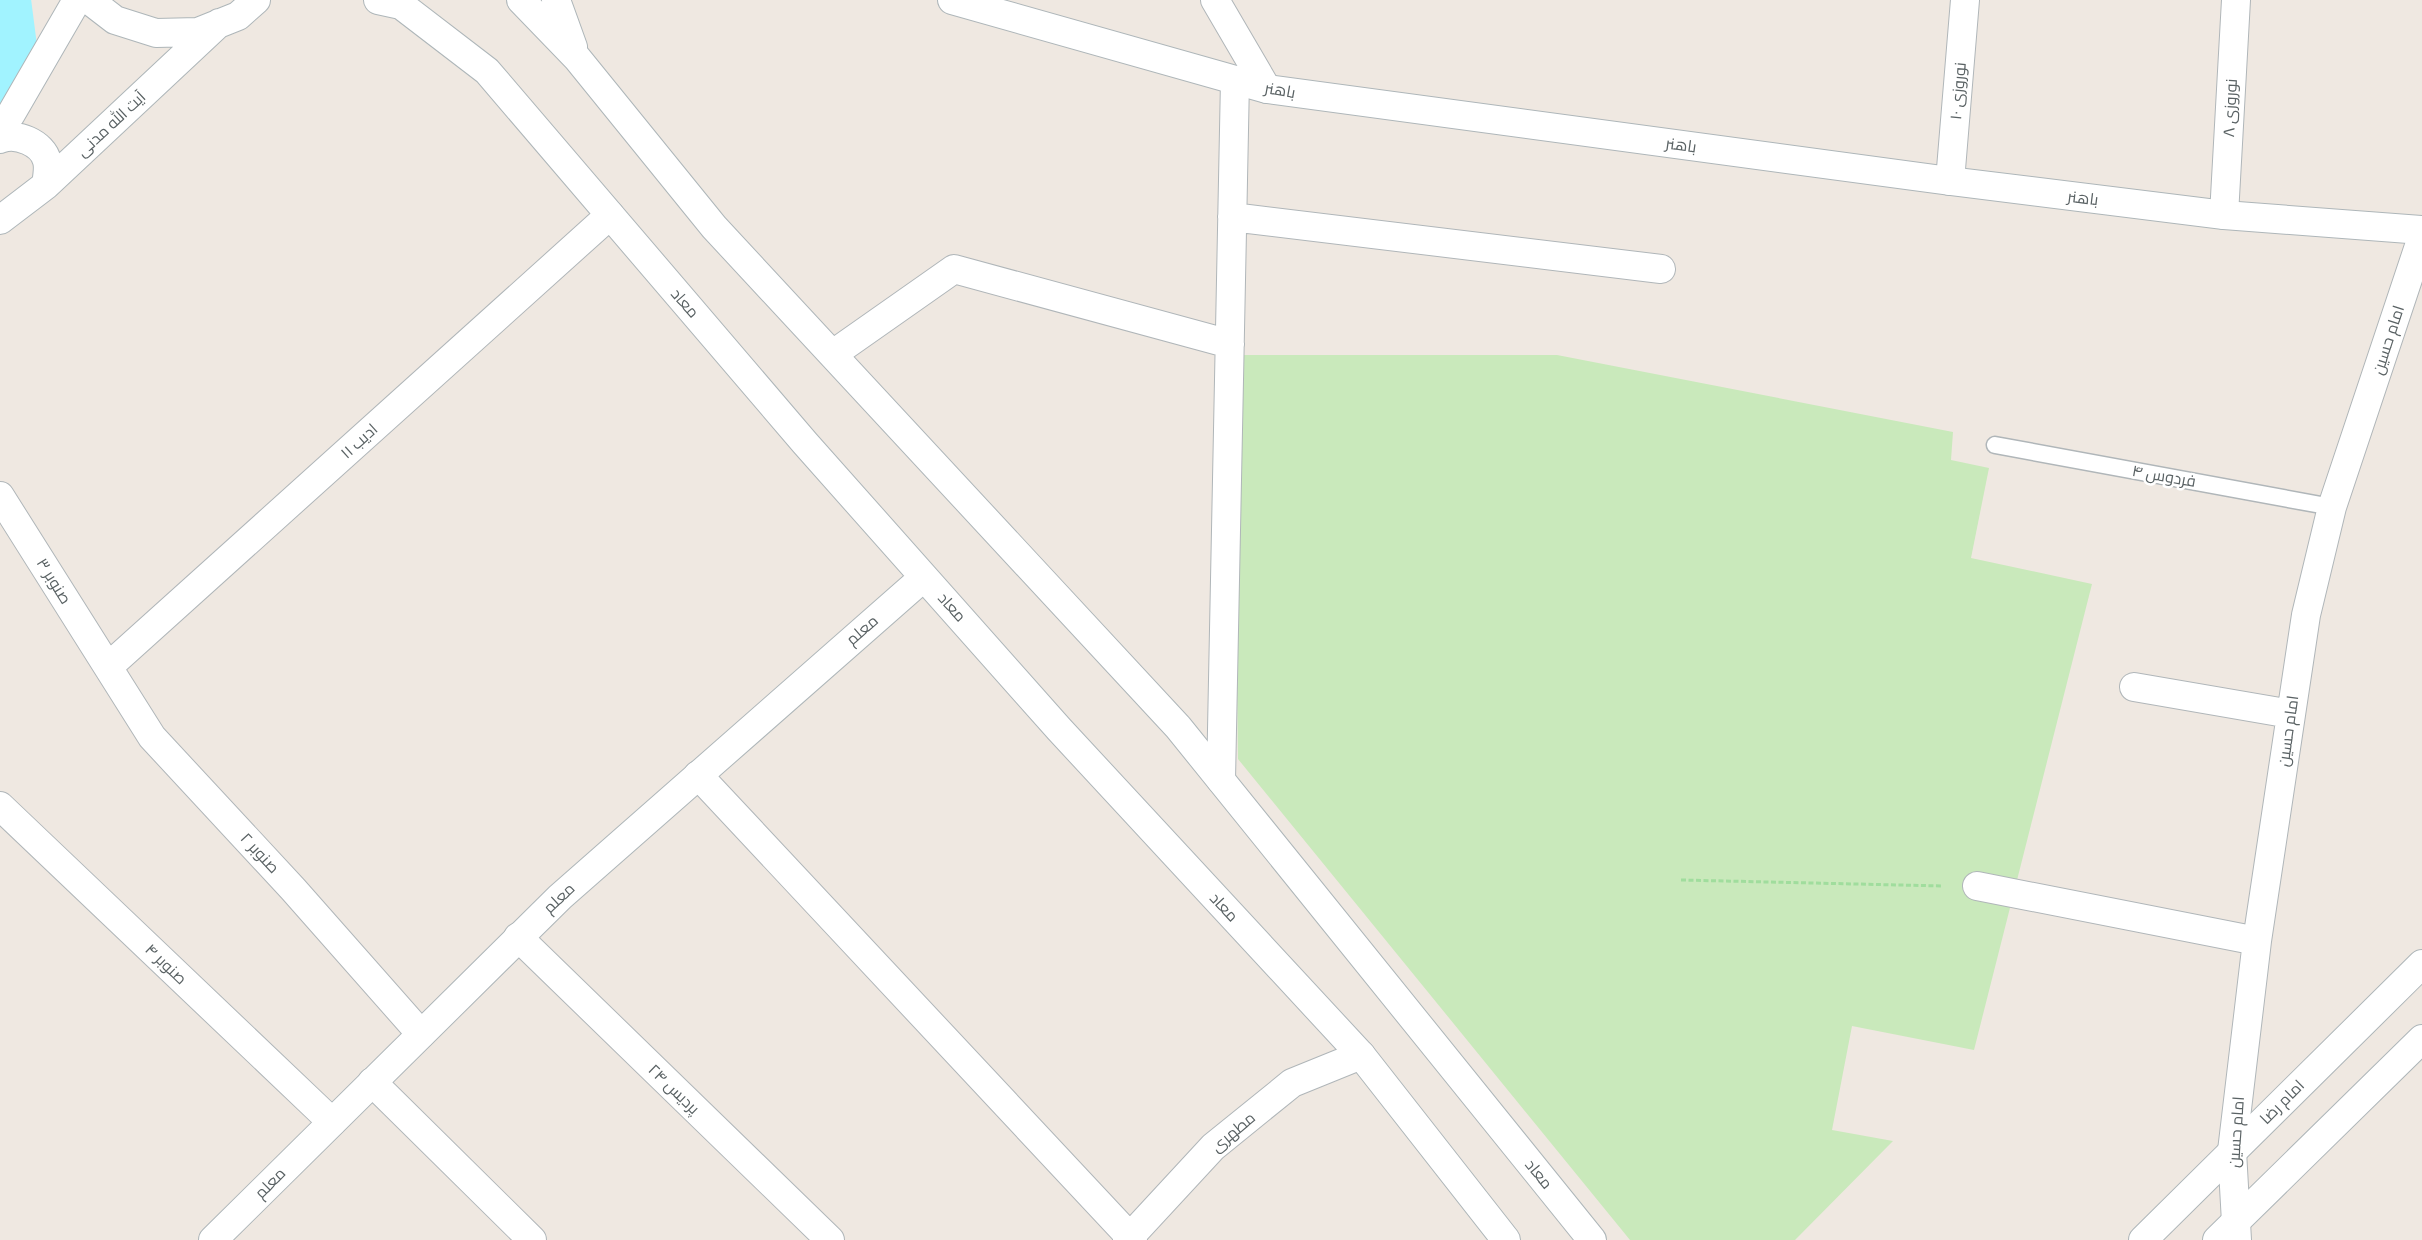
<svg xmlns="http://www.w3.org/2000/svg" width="2422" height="1240" font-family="'Roboto Condensed',Cairo,sans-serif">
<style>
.green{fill:#c9e9bb}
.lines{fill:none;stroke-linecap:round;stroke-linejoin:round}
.canal{stroke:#a1f3ff;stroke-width:40}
.service-casing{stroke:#b0b6b9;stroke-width:19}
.minor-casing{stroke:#b0b6b9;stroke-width:30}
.secondary-casing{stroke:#aeb6b9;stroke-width:30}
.path{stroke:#a0dd9d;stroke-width:3;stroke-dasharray:5 2.5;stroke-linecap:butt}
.service{stroke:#fff;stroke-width:16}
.minor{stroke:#fff;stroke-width:28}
.secondary{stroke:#fff;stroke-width:28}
.labels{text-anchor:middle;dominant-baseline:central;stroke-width:5;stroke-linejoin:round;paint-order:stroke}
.street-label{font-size:16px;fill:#5a6264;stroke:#fff}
</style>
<rect width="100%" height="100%" fill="#efe8e1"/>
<path class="green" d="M1233,355h324l396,77 -2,28 38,8 -18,90 121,26 -118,466 -122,-24 -20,104 61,11 -98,99h-165l-392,-481z"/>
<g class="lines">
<path class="canal" d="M0,84l19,-22 -8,-62"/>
<g class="service-casing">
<path id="service" d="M1995,445l337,62"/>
</g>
<g class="minor-casing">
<path id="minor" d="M1215,0l52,89
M1950,181l15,-181
M2224,215l12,-215
M1232,217l429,52
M833,354l121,-85 276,75
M0,496l152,241 141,152 128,145
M108,667l502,-452
M2134,687l157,27
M698,775l435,465
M1221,780l14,-700
M0,806l332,316
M1977,886l280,55
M518,937l312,303
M372,1082l160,158
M1127,1240l86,-93 79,-64 69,-28
M2237,1240l-5,-89 25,-210 49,-326 26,-108 90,-270"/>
</g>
<g class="secondary-casing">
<path id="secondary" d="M89,0l26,20 41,13 42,-1 40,-16 18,-16
M378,0l23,5 86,66 318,372 254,286 302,326 145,185
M521,0l56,58 137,169 464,500 414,513
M556,0l17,47
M952,0l315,89 683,92 274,34 198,15
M0,128l11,-14 66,-114
M0,139c16,-7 43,4 47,22 2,7 0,17 -1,24
M0,220l46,-35 173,-162
M213,1240l347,-343 364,-320
M2143,1240l279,-276
M2217,1240l205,-201"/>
</g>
<path class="path" d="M1681,880l262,6"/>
<use href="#service" class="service"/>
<use href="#minor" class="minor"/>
<use href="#secondary" class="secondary"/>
</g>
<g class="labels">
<g class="street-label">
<text transform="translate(1280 90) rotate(10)">باهنر</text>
<text transform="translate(1958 91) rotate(-85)">نوروزی ۱۰</text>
<text transform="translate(2230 108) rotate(-87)">نوروزی ۸</text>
<text transform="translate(111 124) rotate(-43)">آیت الله مدنی</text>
<text transform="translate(1681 145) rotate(8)">باهنر</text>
<text transform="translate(2083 198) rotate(7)">باهنر</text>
<text transform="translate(685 303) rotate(49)">معاد</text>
<text transform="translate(2388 340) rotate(-72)">امام حسین</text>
<text transform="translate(359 441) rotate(-42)">ادیب ۱۱</text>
<text transform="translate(2164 476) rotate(10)">فردوس ۴</text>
<text transform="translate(54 581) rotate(58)">صنوبر ۳</text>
<text transform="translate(952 607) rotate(48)">معاد</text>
<text transform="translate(862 630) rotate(-41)">معلم</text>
<text transform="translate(2288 731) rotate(-82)">امام حسین</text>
<text transform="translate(260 853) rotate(47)">صنوبر ۲</text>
<text transform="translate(559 898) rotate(-43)">معلم</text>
<text transform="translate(1224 907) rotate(47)">معاد</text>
<text transform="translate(166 964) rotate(44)">صنوبر ۴</text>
<text transform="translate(674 1089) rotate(44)">پردیس ۲۴</text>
<text transform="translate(2282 1102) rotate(-45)">امام رضا</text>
<text transform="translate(1233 1132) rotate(-40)">مطهری</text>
<text transform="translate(2236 1132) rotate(-86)">امام حسین</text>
<text transform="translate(1539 1174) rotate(51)">معاد</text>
<text transform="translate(270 1183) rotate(-45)">معلم</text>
</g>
</g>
</svg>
